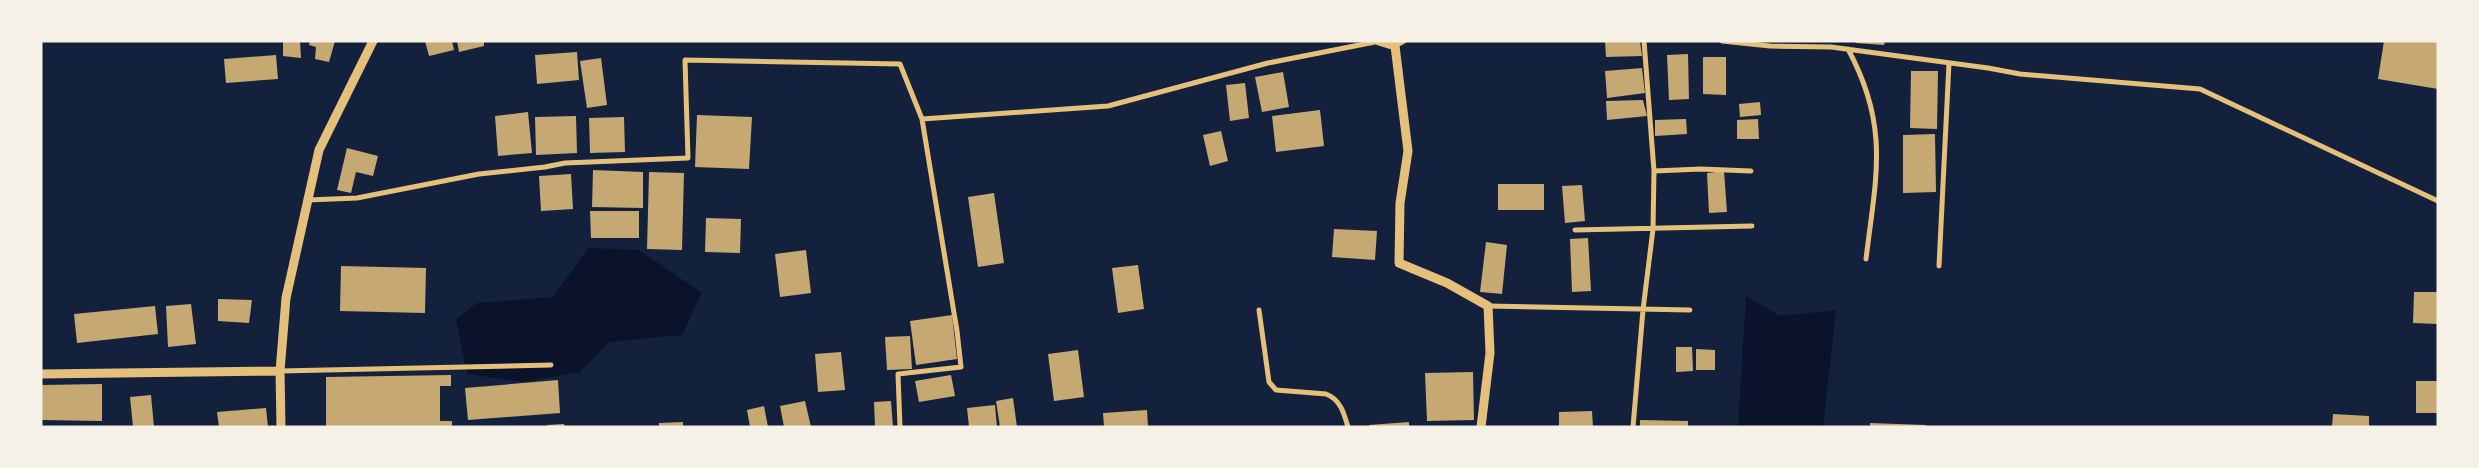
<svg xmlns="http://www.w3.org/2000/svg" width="2479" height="468" font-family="'Titillium Web',sans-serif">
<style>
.water{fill:#0b132b}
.building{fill:#c6a872}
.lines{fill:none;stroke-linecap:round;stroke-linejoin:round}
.minor{stroke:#e5c07b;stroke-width:5}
.tertiary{stroke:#e5c07b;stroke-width:9}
</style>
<rect width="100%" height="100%" fill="#14213d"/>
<path class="water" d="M588,248l51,2 63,43 -20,42 -73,7 -29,30 -57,10 -56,-8 -11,-55 21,-16 76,-6z
M1746,296l34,20 56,-6 -13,117h-85z"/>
<path class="building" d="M283,41h17l1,17 -18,-2z
M310,41h25l-6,21 -14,-3 1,-12 -7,-2z
M425,41h27l2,9 -25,6z
M457,41h27v5l-25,6z
M1605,41h35l2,15 -36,1z
M1856,41h29l-1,4 -28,-2z
M2384,41h54v48l-60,-10z
M577,52l2,28 -42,4 -2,-29z
M1688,54l1,45 -20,1 -2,-45z
M276,55l2,24 -52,4 -2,-24z
M1703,57h23v38l-23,-1z
M601,58l6,47 -20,3 -7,-47z
M1642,68l3,25 -38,5 -2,-27z
M1911,71h27l-1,58 -27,-1z
M1283,72l6,35 -27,5 -7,-35z
M1245,83l4,35 -19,3 -4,-36z
M1643,100l4,16 -40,4 -1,-19z
M1760,102l1,13 -21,2 -1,-13z
M1320,110l4,36 -48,6 -4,-36z
M528,112l4,41 -34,3 -3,-40z
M697,115l55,2 -3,52 -54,-2z
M576,116l1,37 -41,2 -1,-38z
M624,117l1,35 -35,1 -1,-35z
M1686,119l1,15 -32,2v-16z
M1758,119l1,20h-22v-19z
M1221,131l7,30 -18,5 -7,-31z
M1935,134l1,58 -33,1v-58z
M347,148l31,8 -5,20 -17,-4 -5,21 -14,-3z
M593,170l50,2v36l-51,-1z
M1724,171l3,41 -18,1 -2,-40z
M649,172l35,1 -2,77 -35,-1z
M571,174l2,35 -32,2 -2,-35z
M1498,184h46v26h-46z
M1582,185l3,36 -20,2 -3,-37z
M994,193l10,70 -26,4 -10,-70z
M590,211h49v27h-48z
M706,218l35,1 -1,34 -35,-1z
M1334,229l43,2 -2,29 -43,-3z
M1588,238l3,53 -19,1 -2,-53z
M1486,242l21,3 -5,49 -22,-2z
M806,250l5,43 -31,4 -5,-43z
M1138,265l6,44 -26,4 -6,-45z
M341,266l85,2 -1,45 -85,-2z
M2414,292h24v32l-25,-1z
M218,299l34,1 -3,23 -31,-2z
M191,304l5,40 -28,3 -2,-41z
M155,306l3,28 -81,9 -3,-29z
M952,315l5,44 -41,6 -6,-44z
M910,336l2,33 -25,1 -2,-33z
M1676,347h16l1,24 -17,1z
M1696,349l19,1v20h-19z
M1078,350l6,47 -30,4 -6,-47z
M841,352l4,38 -27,2 -3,-38z
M1473,372l1,48 -47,1 -2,-48z
M451,375v11h-11v35h12v6h-126v-50z
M951,375l4,21 -36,6 -4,-21z
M558,380l2,33 -92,7 -3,-32z
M2416,381h22v32h-22z
M102,384v37l-61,-1v-35z
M151,395l3,32h-21l-3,-30z
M1013,398l4,29h-17l-4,-26z
M805,401l6,26h-27l-4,-21z
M891,401l2,26h-18l-1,-25z
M995,405l2,22h-28l-2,-19z
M764,406l4,21h-18l-3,-17z
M266,408l2,19h-49l-2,-15z
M1147,410l1,17h-44l-1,-14z
M1592,411l1,16h-34v-15z
M2333,414l36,2v11h-37z
M1640,420l48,1v6h-48z
M683,422v5h-24v-4z
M1409,422v5h-40v-2z
M1870,423l56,2v2h-56z
M564,424l1,3h-18v-2z"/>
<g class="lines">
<path class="minor" d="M1722,41l48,5 61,1 157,21 32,6 180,15 238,112
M1395,46l9,-5
M1848,49c42,78 28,127 18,210
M922,119l186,-13 160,-43 112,-22
M1654,171l47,-2 50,2
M308,200l49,-2 122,-24 66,-7 20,-4 123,-5 -3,-98 215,4 22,55 35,212 4,36 -63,7 2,53
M1575,230l177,-4
M1939,266l10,-203
M1488,306l202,4
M1259,310l10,72 7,8 50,4c14,5 18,19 22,33
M280,371l271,-6
M1633,427l10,-117 10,-81 1,-58 -10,-130"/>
<path class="tertiary" d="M1379,41l16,5 13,105 -8,52 -1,60 48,20 41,23 2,47 -9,74
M41,374l239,-3
M281,427l-1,-56 6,-73 33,-148 54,-109"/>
</g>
<rect width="2479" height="468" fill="none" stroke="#f6f1e7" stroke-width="85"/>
</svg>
